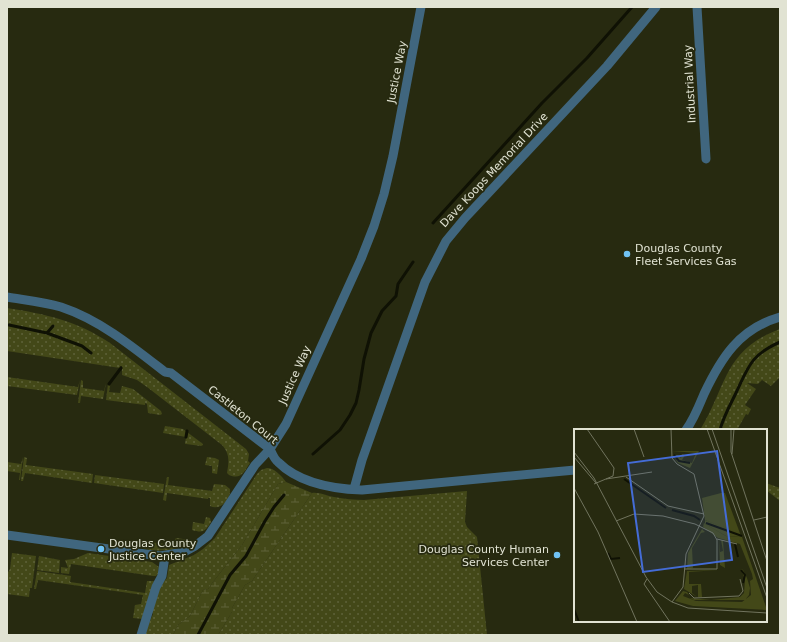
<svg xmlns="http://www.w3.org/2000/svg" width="787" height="642" font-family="'DejaVu Sans',sans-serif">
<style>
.grass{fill:url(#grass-dots)}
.wetland{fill:url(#wetland-marsh)}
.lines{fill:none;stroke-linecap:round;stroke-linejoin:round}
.stream{stroke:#0f1104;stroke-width:3}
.minor{stroke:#40667e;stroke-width:9}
.poi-dot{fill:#70c2f4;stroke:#272a10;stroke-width:1.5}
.labels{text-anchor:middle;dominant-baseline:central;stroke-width:3.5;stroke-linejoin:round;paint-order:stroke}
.street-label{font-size:11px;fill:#e1e3d3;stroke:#272a10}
.poi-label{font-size:11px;fill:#e1e3d3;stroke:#272a10;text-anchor:start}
.inset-river{fill:none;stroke:#0f1104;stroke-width:2}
.inset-road{fill:none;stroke:#71745e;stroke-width:1}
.view{fill:#446cd7;fill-opacity:0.15;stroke:#446cd7;stroke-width:2}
.inset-edge{fill:none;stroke:#e1e3d3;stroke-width:2}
</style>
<defs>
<pattern id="grass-dots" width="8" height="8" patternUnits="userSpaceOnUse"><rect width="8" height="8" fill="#434818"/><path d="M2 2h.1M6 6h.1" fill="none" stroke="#5e6239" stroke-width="1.8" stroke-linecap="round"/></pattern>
<pattern id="wetland-marsh" width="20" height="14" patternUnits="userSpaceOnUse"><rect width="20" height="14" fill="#434818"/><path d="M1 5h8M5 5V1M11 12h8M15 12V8" fill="none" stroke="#5e6239"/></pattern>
</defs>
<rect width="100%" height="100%" fill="#272a10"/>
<path class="grass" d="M7,308c39,6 70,13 103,35l136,106 3,5 -1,7 2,2c-6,9 -9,17 -21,12l-2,-2c2,-11 3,-19 -5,-28l-75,-58 -10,-7 -15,-5v-9h-2v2l-113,-17z
M780,329v48l-9,9 -9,-6 -4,4 -11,-1 9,6 -11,16 6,4 -3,6 -2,-1 -9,16h-37c27,-43 23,-80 80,-101z
M7,377l71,10 2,-7 -3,15 -70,-9z
M81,380l2,1v7l21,3 2,-8 -3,16 -22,-3 -1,7h-2z
M108,384l2,2 -1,6 11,1 2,-7 11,3 28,22 1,3 -2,1 -12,-2 -1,-9 -2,-1v2l-39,-5z
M165,426l18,3 20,15v1l-2,1 -15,-2h-1l1,-7 -23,-4z
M23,457l-3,23h-1l1,-7 -13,-2v-9l14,2z
M24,457l3,1 -1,7 67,9 -1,9 -67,-10 -2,8h-2z
M207,457l8,1 4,2 -2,14 -5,-1v-7l-7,-1z
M267,468c7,0 15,8 19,14l-8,2 -36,61 -29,37 -5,7 -5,1 -13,26 -12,9 -5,10h-29l9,-21 -1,-2 8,-26 7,-8 2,-13 25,-10 9,-6 12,-11 42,-64 4,-4z
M95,475l69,9 1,-8 -2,17 -69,-10z
M167,477h2l-1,8 44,6 2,-7 11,1 5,4c1,10 -9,22 -20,17v-8h-2v1l-41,-6 -1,8 -3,-1z
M766,483l14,5v13l-14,-11z
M467,491l-2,31 2,5 10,10 10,98h-269l14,-23v-4l13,-23 7,-4 60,-88c7,-1 15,3 22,4 10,2 20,3 30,3z
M206,517l4,1 1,4c-6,10 -8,11 -19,8l1,-8 11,2z
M177,538l12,2 1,2c-11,9 -38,11 -50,5v-6l34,4 1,-6z
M12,553l24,3 -4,32h-2l-1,9 -22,-3v-20l3,-5z
M88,553l64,9 7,5 -1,7 -2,2h-3l-82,-12 -2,10 -8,-1v-6l7,1 -3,-8 9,-1z
M39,556l21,4 -1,13 -22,-3z
M37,571l34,5 -1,6 75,11 2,-12h7l-11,38 -10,-1 2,-13 6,-1 2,-9 -105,-15 -2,9h-2z"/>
<path class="wetland" d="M286,482l26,11 -60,88 -7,4 -13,23v4l-14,23h-45l5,-10 12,-9 13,-26 5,-1 5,-7 29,-37 36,-61z"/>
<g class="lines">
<path class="stream" d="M433,223l109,-120 45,-45 45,-51
M9,325l38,8 6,-7
M47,333l35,13 9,7
M109,384l12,-16
M720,430c3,-12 9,-23 15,-35 13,-27 15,-40 45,-53
M186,437l1,-6
M313,454l27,-24 10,-15 6,-12 3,-13 5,-31 7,-26 11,-22 14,-15 2,-12 15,-22
M198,635l32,-60 16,-19 19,-35 9,-14 10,-12"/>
<path class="minor" d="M697,7l9,152
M7,297c18,3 37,5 54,10 39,13 72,40 104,65l6,1 99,76c2,4 4,10 8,13 21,21 55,27 84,28l213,-20
M686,430c8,-11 13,-24 18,-36 17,-36 35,-65 76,-77
M354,489l8,-29 63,-178 21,-41 19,-23 142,-152 49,-59
M7,535l153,21 24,-4 11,-6 13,-10 47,-71 15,-16 16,-25 75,-165 13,-33 10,-32 9,-38 28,-149
M141,635l15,-48 6,-11 3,-20"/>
</g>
<g class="poi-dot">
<circle cx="627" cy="254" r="4"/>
<circle cx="101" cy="549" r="4"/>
<circle cx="557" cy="555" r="4"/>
</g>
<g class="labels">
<g class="street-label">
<text transform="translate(397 72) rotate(-79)">Justice Way</text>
<text transform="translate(690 84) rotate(-93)">Industrial Way</text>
<text transform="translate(494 170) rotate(-47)">Dave Koops Memorial Drive</text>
<text transform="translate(295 375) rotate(-66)">Justice Way</text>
<text transform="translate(243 415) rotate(39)">Castleton Court</text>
</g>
<g class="poi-label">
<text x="635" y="248">Douglas County<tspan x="635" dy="13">Fleet Services Gas</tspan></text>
<text x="109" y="543">Douglas County<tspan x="109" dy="13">Justice Center</tspan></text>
<text x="549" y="549" text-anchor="end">Douglas County Human<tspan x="549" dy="13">Services Center</tspan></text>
</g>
</g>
<g transform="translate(574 429)">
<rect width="193" height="193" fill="#272a10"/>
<path d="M98,22h27l-9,17 -12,-5 -5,-8h5l3,3 1,-4 3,1 -3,5 10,3 4,-10zM147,64h4l16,43 -36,-16 -3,-22zM130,94l22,13 16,1 25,73 -74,-4 -18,-5 8,-10 4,1 2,3 -4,-2 -2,3 13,5 46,1 9,-7 -1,-14 3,-2 -1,-5 -12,-30 -22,-6 -15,-11zM128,100l3,3 -4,1 -9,15 1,20 -6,1 1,-16zM145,110l1,13 3,-1 -2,-11 5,1h-3l2,27 -5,-3zM167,140l2,1 4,8 3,10 -1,7 -4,5h-51l-4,-2 21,2 29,-3 4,-4 1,-13zM144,141l-29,2v12h12l1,13h-4v-12l-6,1v7l5,4 -13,-8 3,-18z" fill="#434818"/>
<path d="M131,91l34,13 3,4 -16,-1 -21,-12z" fill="#434818"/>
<path class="inset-river" d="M100,26l5,6 11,2M50,50l42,29M98,81l22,6 6,4M132,94l36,13M161,115l3,13M34,124l3,6 9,-1M167,141l4,5 -2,8M0,180l5,13"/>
<path class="inset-road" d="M13,0l27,39 -1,8M60,0l10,28M97,0l1,29 5,6 17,10 10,42 -18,38 -3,33 -11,15M133,0l60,169M138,0l55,159M157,0v23l36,109M0,23l20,26 52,99 11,15 15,10 16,6 79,5M158,25l2,-25M0,28l22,26M52,48l42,29 36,8M32,50l46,-7M20,55l19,-8M0,59l24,44 39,90M180,91l13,-3M42,92l18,-7 29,2 32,8 18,9 4,7v29h-33M143,110l20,5M73,150l-3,5 26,38M115,164l5,5 45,-2 4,-5 -3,-12"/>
<path class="view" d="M143,22l15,109 -89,12 -15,-109z"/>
<rect width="193" height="193" class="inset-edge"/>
</g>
<rect width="787" height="642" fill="none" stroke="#e1e3d3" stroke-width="16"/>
</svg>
